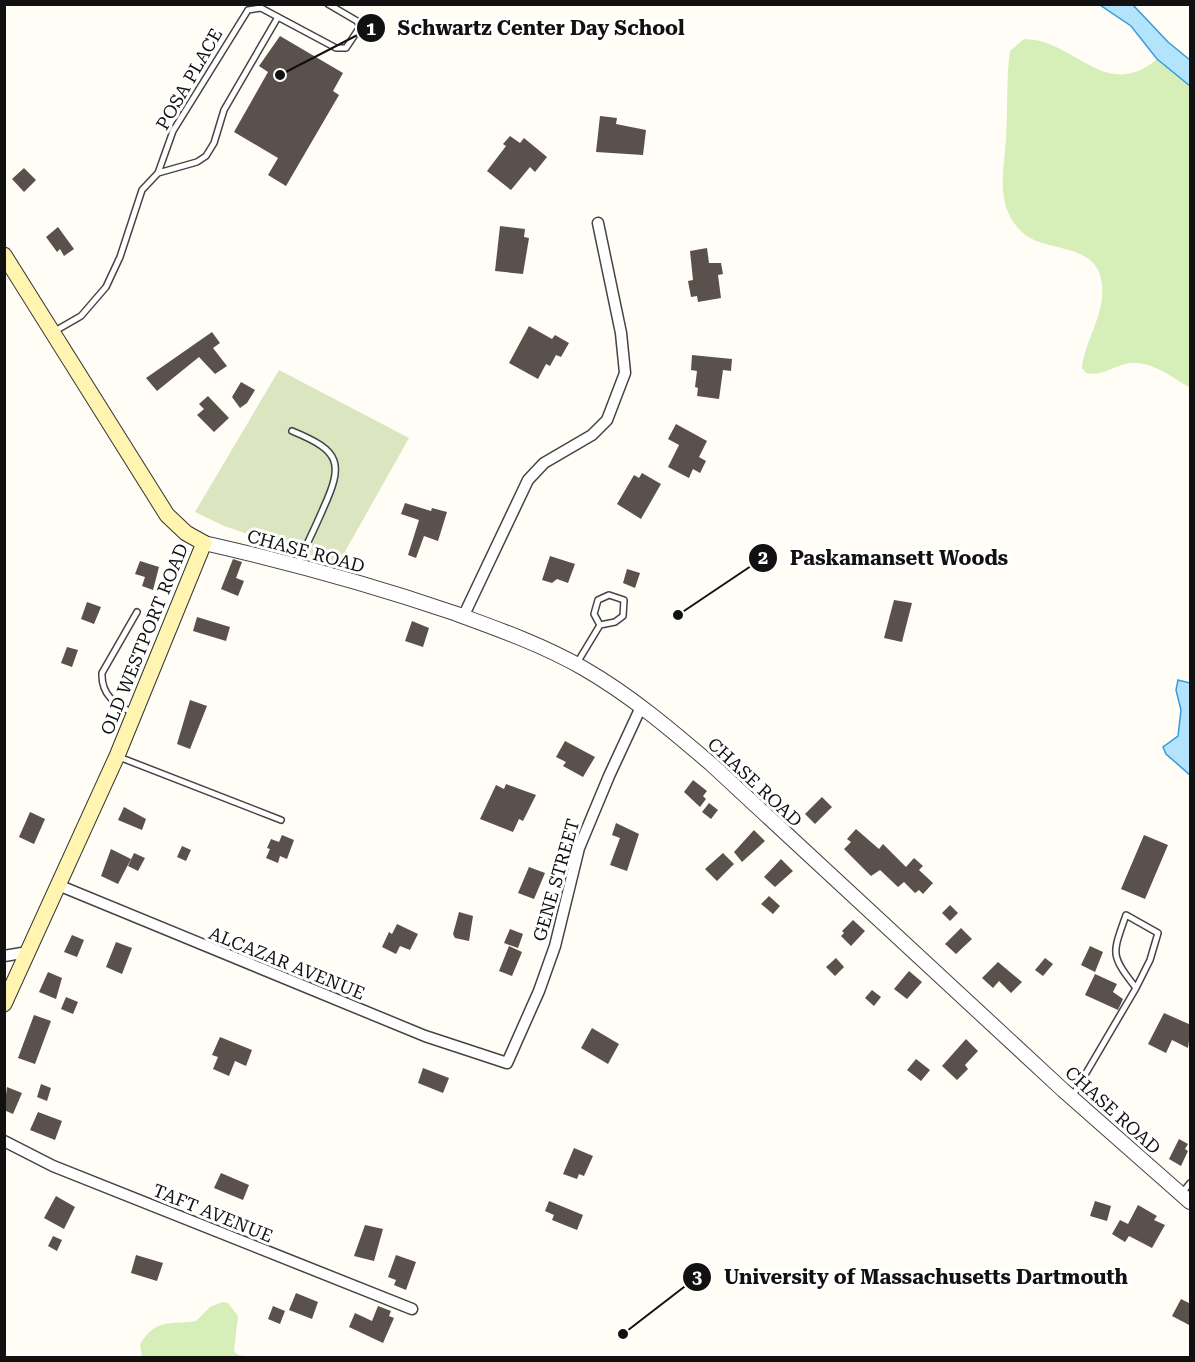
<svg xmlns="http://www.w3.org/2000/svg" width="1195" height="1362" font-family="'Roboto Serif',serif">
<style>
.green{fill:#d6efb9}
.cemetery{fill:#dbe6c1}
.water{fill:#b4e3fc;stroke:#339cdb;stroke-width:1.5}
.building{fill:#5b514c}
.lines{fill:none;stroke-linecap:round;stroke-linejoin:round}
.service-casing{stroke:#444;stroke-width:8}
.minor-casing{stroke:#444;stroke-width:13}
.tertiary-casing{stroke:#444;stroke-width:16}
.secondary-casing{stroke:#333;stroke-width:17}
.service{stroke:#fff;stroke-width:5}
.minor{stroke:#fff;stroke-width:10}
.tertiary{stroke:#fff;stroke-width:14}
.secondary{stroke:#fff5b0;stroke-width:15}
.labels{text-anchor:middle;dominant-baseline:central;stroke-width:6;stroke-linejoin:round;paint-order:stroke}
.street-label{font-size:18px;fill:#111;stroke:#fff}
.leader{fill:none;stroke:#111;stroke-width:2}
.callout-dot{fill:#111;stroke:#fff;stroke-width:2}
.mark-label{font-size:18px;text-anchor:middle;font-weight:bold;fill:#fff}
.callout-label{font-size:20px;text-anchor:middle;font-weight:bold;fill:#111;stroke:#fff;stroke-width:6;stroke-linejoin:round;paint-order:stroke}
</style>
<rect width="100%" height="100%" fill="#fffdf5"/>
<path class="green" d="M1024,39c51,0 81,64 133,20l33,27v302c-17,-10 -38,-27 -60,-25 -16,2 -27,14 -44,10l-4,-5c3,-31 28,-59 18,-93 -10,-32 -56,-23 -77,-42 -29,-26 -19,-62 -17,-95 2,-29 0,-58 4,-87z
M222,1302l6,1 10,13 -4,35 4,4 14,2h-110l-2,-13c17,-26 28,-19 56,-23l14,-14z"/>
<path class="cemetery" d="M279,370l130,68 -71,126 -114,-38 -29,-14z"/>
<path class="water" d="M1100,5h33l35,37 22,18v26l-33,-27 -26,-33z
M1178,680l12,3v92l-24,-21 -3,-7 15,-11 3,-26 -5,-20z"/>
<path class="building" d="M280,36l63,37 -10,18 6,4 -53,91 -18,-11 10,-17 -44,-26 34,-60 -9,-6z
M600,116l17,2 -1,6 30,6 -3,25 -47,-3z
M510,136l10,7 4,-5 23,19 -12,15 -5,-5 -19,23 -24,-19 19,-25 -3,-2z
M24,168l12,12 -12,12 -12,-13z
M500,226l25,3 -1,8 5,1 -6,36 -28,-3z
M58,227l16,22 -10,7 -4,-7 -3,3 -11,-15z
M707,248l2,15h12l2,11 -5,1 3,23 -23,4 -1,-6 -6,1 -3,-16 5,-1 -3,-29z
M529,326l23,13 3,-4 14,8 -8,14 -5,-2 -6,11 -4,-2 -8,15 -29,-16z
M212,332l8,11 -7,5 14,18 -12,8 -16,-17 -42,34 -11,-13z
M692,355l40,4 -1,12 -8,-1 -4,29 -22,-3 1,-8 -3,-1 2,-16 -6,-1z
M241,382l14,8 -8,13 -7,5 -8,-11z
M208,396l21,22 -15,14 -17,-17 7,-6 -5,-5z
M676,424l31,17 -8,16 7,4 -6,12 -7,-4 -4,9 -21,-11 11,-22 -11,-6z
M642,473l19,11 -20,35 -24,-15 17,-29 5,3z
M405,503l26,8 1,-3 15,4 -9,29 -14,-5 -8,22 -8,-3 11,-35 -18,-6z
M550,556l25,8 -7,19 -11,-4 -5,4 -10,-3z
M233,559l9,3 -6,16 8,3 -6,15 -17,-7z
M140,561l19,6 -6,23 -11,-4 3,-9 -10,-3z
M627,569l13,4 -5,15 -12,-5z
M894,600l18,3 -10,39 -18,-4z
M87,602l14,5 -7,17 -13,-5z
M197,617l33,10 -4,14 -33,-10z
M412,621l17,7 -6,19 -18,-6z
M67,647l11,3 -6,17 -11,-4z
M190,700l17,6 -17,43 -13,-5z
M565,741l30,16 -12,20 -20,-11 3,-4 -10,-5z
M693,780l14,11 -4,5 3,3 -6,8 -16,-15z
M506,784l30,11 -13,26 -4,-2 -6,13 -33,-13 16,-34 8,4z
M822,797l10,10 -17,17 -10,-10z
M709,803l9,7 -7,9 -9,-7z
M124,807l22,12 -4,11 -24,-10z
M30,812l15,7 -11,25 -15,-7z
M616,823l23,11 -12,37 -17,-6 10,-27 -8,-3z
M856,829l23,20 4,-5 23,23 8,-9 9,8 -4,4 14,13 -10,11 -4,-4 -4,3 -11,-11 -6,5 -18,-17 -9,6 -27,-27 7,-7 -4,-3z
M754,830l11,11 -23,21 -8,-10z
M282,835l12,5 -7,19 -7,-3 -2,7 -12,-5 4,-9 -3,-1 4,-9 8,3z
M1144,835l24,10 -23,54 -24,-10z
M182,846l9,4 -5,11 -9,-4z
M111,849l20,10 -13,25 -17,-8z
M134,853l11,5 -7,13 -10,-5z
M723,853l11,11 -17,17 -12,-12z
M781,859l12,12 -18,16 -11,-10z
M529,867l16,6 -11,26 -16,-6z
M769,896l11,10 -7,8 -12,-10z
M950,905l8,8 -8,8 -8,-8z
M459,912l14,4 -4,25 -14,-3 -2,-4z
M853,920l12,11 -14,15 -10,-10 3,-3 -2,-2z
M397,924l21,10 -8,16 -10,-4 -4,8 -14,-7 7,-15 3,2z
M961,928l11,11 -16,15 -11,-10z
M510,929l13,5 -5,14 -14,-5z
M72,935l12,5 -7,17 -13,-5z
M116,942l16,6 -10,26 -16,-7z
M509,946l13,6 -10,24 -13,-5z
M1090,946l13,6 -8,20 -14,-7z
M836,958l8,9 -9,9 -9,-9z
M1045,958l8,6 -10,12 -8,-6z
M998,962l24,20 -11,11 -12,-12 -6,7 -11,-10z
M909,971l13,11 -15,17 -13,-10z
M48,972l14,6 -6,21 -17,-7z
M1095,974l22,10 -4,8 10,7 -5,11 -33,-15z
M872,990l9,7 -7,9 -9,-8z
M66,997l12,5 -5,12 -12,-5z
M1164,1013l27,12 -3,23 -16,-8 -6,13 -18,-9z
M34,1015l17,6 -16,43 -17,-6z
M592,1028l27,16 -11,20 -27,-16z
M220,1037l32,13 -6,16 -11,-5 -6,15 -16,-7 5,-12 -6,-2z
M966,1039l12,12 -13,14 3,4 -11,11 -15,-14z
M916,1059l14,11 -9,11 -14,-11z
M423,1068l26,10 -6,15 -25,-10z
M41,1084l10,4 -4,13 -10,-4z
M7,1087l15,6 -9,21 -9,-4z
M38,1112l24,9 -7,19 -25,-10z
M1179,1139l9,5 -3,5 3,2 -7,15 -12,-7z
M574,1148l19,8 -9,20 -5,-2 -2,5 -14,-5z
M221,1173l28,12 -6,15 -29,-12z
M56,1196l19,11 -11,22 -20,-11z
M549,1201l34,14 -6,15 -25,-10 2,-5 -9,-4z
M1095,1201l16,5 -4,15 -17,-5z
M1138,1205l19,11 -3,4 11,5 -13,23 -23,-12 -4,6 -13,-8 8,-14 8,4z
M365,1225l18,4 -9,32 -20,-5z
M53,1236l9,4 -5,11 -9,-5z
M136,1255l27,8 -6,18 -26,-8z
M396,1255l20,7 -10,28 -12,-5 2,-5 -8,-3z
M296,1293l22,9 -6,17 -23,-9z
M1181,1299l10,5v22l-19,-10z
M273,1306l12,5 -5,13 -12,-5z
M378,1306l13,5 -2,5 5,2 -11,25 -34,-16 6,-14 17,8z"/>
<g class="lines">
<g class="service-casing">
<path id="service" d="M158,173l39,-11 9,-6 8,-13 10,-33 54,-93
M55,331l26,-15 25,-29 14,-30 22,-67 16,-17 15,-42 75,-121 13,-2 75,40h10l14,-21 -3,-6 -29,-17
M292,431c49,20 52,32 31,78 -8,19 -17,37 -26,56
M577,663l23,-38 15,-3 8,-6 1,-16 -15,-5 -11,5 -4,14 6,11
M133,713c-18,-9 -32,-18 -31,-40l35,-61
M119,757l162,63
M1072,1097l64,-109c-26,-34 -24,-33 -10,-73l32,18 -8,27 -14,28
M1182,1193l8,-10"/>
</g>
<g class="minor-casing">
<path id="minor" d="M463,617l65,-137 16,-17 48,-28 15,-15 18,-47 -4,-40 -23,-110
M58,885l367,151 82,27 32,-72 16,-45 24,-98 30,-72 32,-69
M4,956l24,-4
M4,1141l49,25 359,143"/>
</g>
<g class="tertiary-casing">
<path id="tertiary" d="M204,543c84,19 168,42 250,70 44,16 89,32 129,55 47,27 87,61 128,96l352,326 127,112"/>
</g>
<g class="secondary-casing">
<path id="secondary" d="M4,255l163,260 19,18 18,10 -87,213 -113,248"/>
</g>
<use href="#service" class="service"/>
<use href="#minor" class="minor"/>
<use href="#tertiary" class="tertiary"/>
<use href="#secondary" class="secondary"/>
</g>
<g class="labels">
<g class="street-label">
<text transform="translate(189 79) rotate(-60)">POSA PLACE</text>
<text transform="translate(306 551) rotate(15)">CHASE ROAD</text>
<text transform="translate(144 639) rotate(-68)">OLD WESTPORT ROAD</text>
<text transform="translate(755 782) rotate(43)">CHASE ROAD</text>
<text transform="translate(556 880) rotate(-74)">GENE STREET</text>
<text transform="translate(287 963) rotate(22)">ALCAZAR AVENUE</text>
<text transform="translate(1113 1110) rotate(42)">CHASE ROAD</text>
<text transform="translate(213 1213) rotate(22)">TAFT AVENUE</text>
</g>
</g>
<path class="leader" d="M280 75L371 28M678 615L763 558M623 1334L697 1277"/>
<g class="callout-dot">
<circle cx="280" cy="75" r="6"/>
<circle cx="678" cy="615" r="6"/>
<circle cx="623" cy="1334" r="6"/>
<circle cx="371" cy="28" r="15"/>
<circle cx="763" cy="558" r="15"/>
<circle cx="697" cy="1277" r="15"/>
</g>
<g class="mark-label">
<text x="371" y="35">1</text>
<text x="763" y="564">2</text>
<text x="697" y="1283">3</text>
</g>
<g class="callout-label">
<text x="541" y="35">Schwartz Center Day School</text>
<text x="899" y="565">Paskamansett Woods</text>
<text x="926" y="1284">University of Massachusetts Dartmouth</text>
</g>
<rect width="1195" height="1362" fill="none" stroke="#111111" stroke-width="12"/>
</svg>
